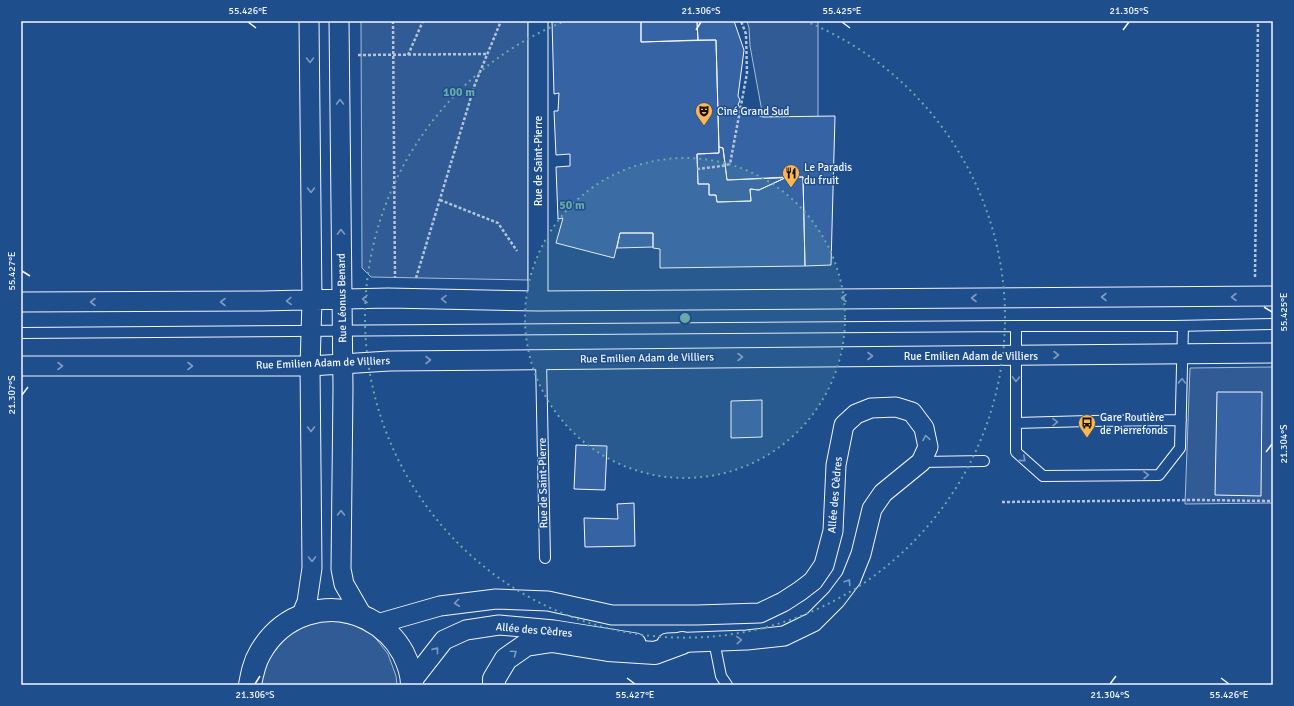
<svg xmlns="http://www.w3.org/2000/svg" width="1294" height="706" font-family="Signika,sans-serif">
<style>
.built{fill:#305b95;stroke:#a8bbd7}
.building{fill:#3563a3;stroke:#f2f6ff}
.lines{fill:none;stroke-linecap:round;stroke-linejoin:round}
.lane-casing{stroke:#f2f6ff;stroke-width:12}
.street-casing{stroke:#f2f6ff;stroke-width:21}
.secondary-casing{stroke:#f2f6ff;stroke-width:24}
.highway-casing{stroke:#f2f6ff;stroke-width:24}
.path{stroke:#b3c4dc;stroke-width:2.5;stroke-dasharray:3 2;stroke-linecap:butt}
.lane{stroke:#1f4e8c;stroke-width:10}
.street{stroke:#1f4e8c;stroke-width:19}
.secondary{stroke:#1f4e8c;stroke-width:22}
.highway{stroke:#1f4e8c;stroke-width:22}
.oneway{stroke:#7e9ac0}
.ticks{fill:none;stroke:#f2f6ff;stroke-width:1.5}
.ring{fill:none;stroke:#6aa9a8;stroke-width:2;stroke-dasharray:2 4}
.labels{text-anchor:middle;dominant-baseline:central;stroke-width:3;stroke-linejoin:round;paint-order:stroke}
.poi-label{font-size:11px;fill:#f2f6ff;stroke:#1f4e8c;text-anchor:start}
.street-label{font-size:11px;fill:#f2f6ff;stroke:#1f4e8c}
.centre{fill:#6aa9a8;stroke:#1f4e8c;stroke-width:2}
.ring-label{font-size:12px;text-anchor:middle;font-weight:bold;fill:#6aa9a8;stroke:#1f4e8c;stroke-width:3;stroke-linejoin:round;paint-order:stroke}
.neatline{fill:none;stroke:#f2f6ff;stroke-width:1.5}
.ticks-label{font-size:10px;text-anchor:middle;fill:#f2f6ff}
</style>
<rect width="100%" height="100%" fill="#1f4e8c"/>
<path class="built" d="M361,21h167v259l-157,-3 -9,-9z
M747,21h71v96h-55l-13,-71 -1,-18z
M1273,367v136l-88,1 5,-136z
M331,620l23,5 20,11 14,18 8,22 1,9h-138l2,-15 27,-37 20,-10z"/>
<path class="building" d="M552,21h89v21l75,-2 3,113 -22,1 1,30h11v11h7l1,7 34,-1 -1,-12 9,1 28,-13h16l2,89 -145,2v-19l-7,-1v-15h-33l-6,25 -58,-15 7,-25 -5,1 -2,-52 14,-1v-12l-14,1 -2,-44h4l1,-18 -5,1z
M641,21h56l1,19 -57,2z
M697,21h37l10,29 -6,46 2,4 -2,5 5,6 20,6 72,-1 -4,149 -26,1 -2,-89 -76,3 -4,-32 -4,-1 -3,-107h-18z
M719,147l4,1 4,32 60,-3 -28,13 -9,-1 1,12 -34,1 -1,-7h-7v-11h-11l-1,-30 22,-1z
M620,233h33v14l-36,1z
M1217,392h45l-1,104 -46,-1z
M762,400v37l-31,1v-37z
M576,445l31,1 -2,44 -31,-1z
M634,503l1,43 -50,1 -1,-29 34,1 -1,-15z"/>
<g class="lines">
<g class="lane-casing">
<path id="lane" d="M1016,326v126l27,24 116,-1 21,-27 3,-122
M21,333l995,-7h158l99,-2
M541,360l4,198
M1016,423l73,-2 92,-1
M921,462l63,-1
M714,641l7,35 6,9"/>
</g>
<g class="street-casing">
<path id="street" d="M339,21l4,368 -2,180 3,15 19,33
M538,301v-280
M21,302l241,-1 126,-3 150,3 735,-5
M21,366h289l79,-5 884,-8
M301,616l6,-14 5,-34 -2,-202 2,-65 -3,-280
M377,624l63,-18 56,-7 52,2 64,14h85l63,-2 23,-11 17,-11 13,-10 11,-16 9,-34 3,-66 8,-40 12,-11 15,-6 25,-1 16,5 12,16 4,19 -7,15 -38,31 -11,16 -11,45 -10,25 -15,20 -23,23 -29,14 -37,4 -80,3
M412,681l32,-41 22,-10 33,-5 55,5 82,13"/>
</g>
<g class="secondary-casing">
<path id="secondary" d="M250,685c2,-11 4,-22 10,-32 22,-39 68,-54 108,-34 15,8 27,19 35,34 5,10 9,21 9,32"/>
</g>
<g class="highway-casing">
<path id="highway" d="M494,685v-6l12,-20 20,-14 26,-4 56,9 47,3 27,-10"/>
</g>
<path class="path" d="M393,21l2,257
M358,55l130,-1
M408,55l15,-34
M697,169l25,-3 8,-2 17,-91 -1,-39 -5,-13
M440,200l58,23 19,28
M1255,277l3,-256
M416,278l59,-194 26,-63
M1002,502l195,-2 76,1"/>
<use href="#lane" class="lane"/>
<use href="#street" class="street"/>
<use href="#secondary" class="secondary"/>
<use href="#highway" class="highway"/>
</g>
<defs><path id="oneway-chevron" d="M-2-3.5L2.5 0L-2 3.5" fill="none" stroke-width="1.6" stroke-linecap="round" stroke-linejoin="round"/></defs>
<g class="oneway">
<use href="#oneway-chevron" transform="translate(310 60) rotate(89)"/>
<use href="#oneway-chevron" transform="translate(340 102) rotate(-91)"/>
<use href="#oneway-chevron" transform="translate(311 190) rotate(89)"/>
<use href="#oneway-chevron" transform="translate(341 232) rotate(-91)"/>
<use href="#oneway-chevron" transform="translate(1104 297) rotate(180)"/>
<use href="#oneway-chevron" transform="translate(1234 297) rotate(180)"/>
<use href="#oneway-chevron" transform="translate(844 298) rotate(180)"/>
<use href="#oneway-chevron" transform="translate(974 298) rotate(180)"/>
<use href="#oneway-chevron" transform="translate(365 299) rotate(179)"/>
<use href="#oneway-chevron" transform="translate(444 299) rotate(-179)"/>
<use href="#oneway-chevron" transform="translate(289 301) rotate(179)"/>
<use href="#oneway-chevron" transform="translate(93 302) rotate(180)"/>
<use href="#oneway-chevron" transform="translate(223 302) rotate(180)"/>
<use href="#oneway-chevron" transform="translate(1056 355)"/>
<use href="#oneway-chevron" transform="translate(870 356)"/>
<use href="#oneway-chevron" transform="translate(740 357)"/>
<use href="#oneway-chevron" transform="translate(428 360)"/>
<use href="#oneway-chevron" transform="translate(60 366)"/>
<use href="#oneway-chevron" transform="translate(190 366)"/>
<use href="#oneway-chevron" transform="translate(1016 379) rotate(91)"/>
<use href="#oneway-chevron" transform="translate(1182 381) rotate(-88)"/>
<use href="#oneway-chevron" transform="translate(1055 422) rotate(-2)"/>
<use href="#oneway-chevron" transform="translate(311 429) rotate(89)"/>
<use href="#oneway-chevron" transform="translate(926 438) rotate(-99)"/>
<use href="#oneway-chevron" transform="translate(1023 459) rotate(41)"/>
<use href="#oneway-chevron" transform="translate(1146 475) rotate(-1)"/>
<use href="#oneway-chevron" transform="translate(341 513) rotate(-89)"/>
<use href="#oneway-chevron" transform="translate(312 559) rotate(89)"/>
<use href="#oneway-chevron" transform="translate(848 582) rotate(-56)"/>
<use href="#oneway-chevron" transform="translate(457 603) rotate(173)"/>
<use href="#oneway-chevron" transform="translate(739 640) rotate(-3)"/>
<use href="#oneway-chevron" transform="translate(436 650) rotate(-51)"/>
<use href="#oneway-chevron" transform="translate(514 653) rotate(-35)"/>
</g>
<path class="ticks" d="M248,22l8,6M842,22l8,6M696,30l5,-8M1123,30l6,-8M22,271l8,5M1264,307l8,5M22,395l6,-8M1266,452l6,-8M627,678l8,6M1221,678l8,6M255,684l5,-8M1110,684l6,-8"/>
<circle cx="685" cy="318" r="160" fill="#6aa9a8" fill-opacity=".12"/>
<g class="ring">
<circle cx="685" cy="318" r="160"/>
<path d="M805 21A320 320 0 1 1 565 21"/>
</g>
<defs>
<g id="theatre-pin" transform="scale(0.9)"><path d="M0 17L-7.5 6A9.5 9.5 0 1 1 7.5 6Z" fill="#ffb74d" stroke="#1f4e8c"/><path d="M-5-5.5Q0-4 5-5.5V0Q5 5 0 6Q-5 5-5 0ZM-3.3-2.5H-1v1.5H-3.3ZM1-2.5H3.3v1.5H1ZM-2.8 1Q0 5.5 2.8 1Z" fill="#111"/></g>
<g id="restaurant-pin" transform="scale(0.9)"><path d="M0 17L-7.5 6A9.5 9.5 0 1 1 7.5 6Z" fill="#ffb74d" stroke="#1f4e8c"/><path d="M-5-6h1v4h1v-4h1v4h1v-4h1v5L-1.5 .5V6h-2V.5L-5-1ZM5-6V6H3V1.5H1.5Q1.5-4 5-6Z" fill="#111"/></g>
<g id="bus-pin" transform="scale(0.9)"><path d="M0 17L-7.5 6A9.5 9.5 0 1 1 7.5 6Z" fill="#ffb74d" stroke="#1f4e8c"/><path d="M-5-6H5V4H4V6H2V4H-2V6H-4V4H-5ZM-3.5-4V0h7V-4ZM-3.5 1.2v1.5H-2V1.2ZM2 1.2v1.5H3.5V1.2Z" fill="#111"/></g>
</defs>
<g fill-rule="evenodd">
<use href="#theatre-pin" x="704" y="111"/>
<use href="#restaurant-pin" x="791" y="173"/>
<use href="#bus-pin" x="1087" y="423"/>
</g>
<g class="labels">
<g class="poi-label">
<text x="717" y="111">Ciné Grand Sud</text>
<text x="804" y="167">Le Paradis<tspan x="804" dy="13">du fruit</tspan></text>
<text x="1100" y="417">Gare Routière<tspan x="1100" dy="13">de Pierrefonds</tspan></text>
</g>
<g class="street-label">
<text transform="translate(538 161) rotate(-90)">Rue de Saint-Pierre</text>
<text transform="translate(342 298) rotate(-91)">Rue Léonus Benard</text>
<text x="971" y="356">Rue Emilien Adam de Villiers</text>
<text transform="translate(647 358) rotate(-1)">Rue Emilien Adam de Villiers</text>
<text transform="translate(323 363) rotate(-2)">Rue Emilien Adam de Villiers</text>
<text transform="translate(543 483) rotate(-91)">Rue de Saint-Pierre</text>
<text transform="translate(835 495) rotate(-85)">Allée des Cèdres</text>
<text transform="translate(534 630) rotate(5)">Allée des Cèdres</text>
</g>
</g>
<circle cx="685" cy="318" r="6" class="centre"/>
<g class="ring-label">
<text x="459" y="96">100 m</text>
<text x="572" y="209">50 m</text>
</g>
<rect width="1294" height="706" fill="none" stroke="#1f4e8c" stroke-width="44"/>
<rect x="22" y="22" width="1250" height="662" class="neatline"/>
<g class="ticks-label">
<text x="248" y="14">55.426°E</text>
<text x="701" y="14">21.306°S</text>
<text x="842" y="14">55.425°E</text>
<text x="1129" y="14">21.305°S</text>
<text transform="translate(11 271) rotate(-90)" y="4">55.427°E</text>
<text transform="translate(1283 312) rotate(-90)" y="4">55.425°E</text>
<text transform="translate(11 395) rotate(-90)" y="4">21.307°S</text>
<text transform="translate(1283 444) rotate(-90)" y="4">21.304°S</text>
<text x="255" y="698">21.306°S</text>
<text x="635" y="698">55.427°E</text>
<text x="1110" y="698">21.304°S</text>
<text x="1229" y="698">55.426°E</text>
</g>
</svg>
